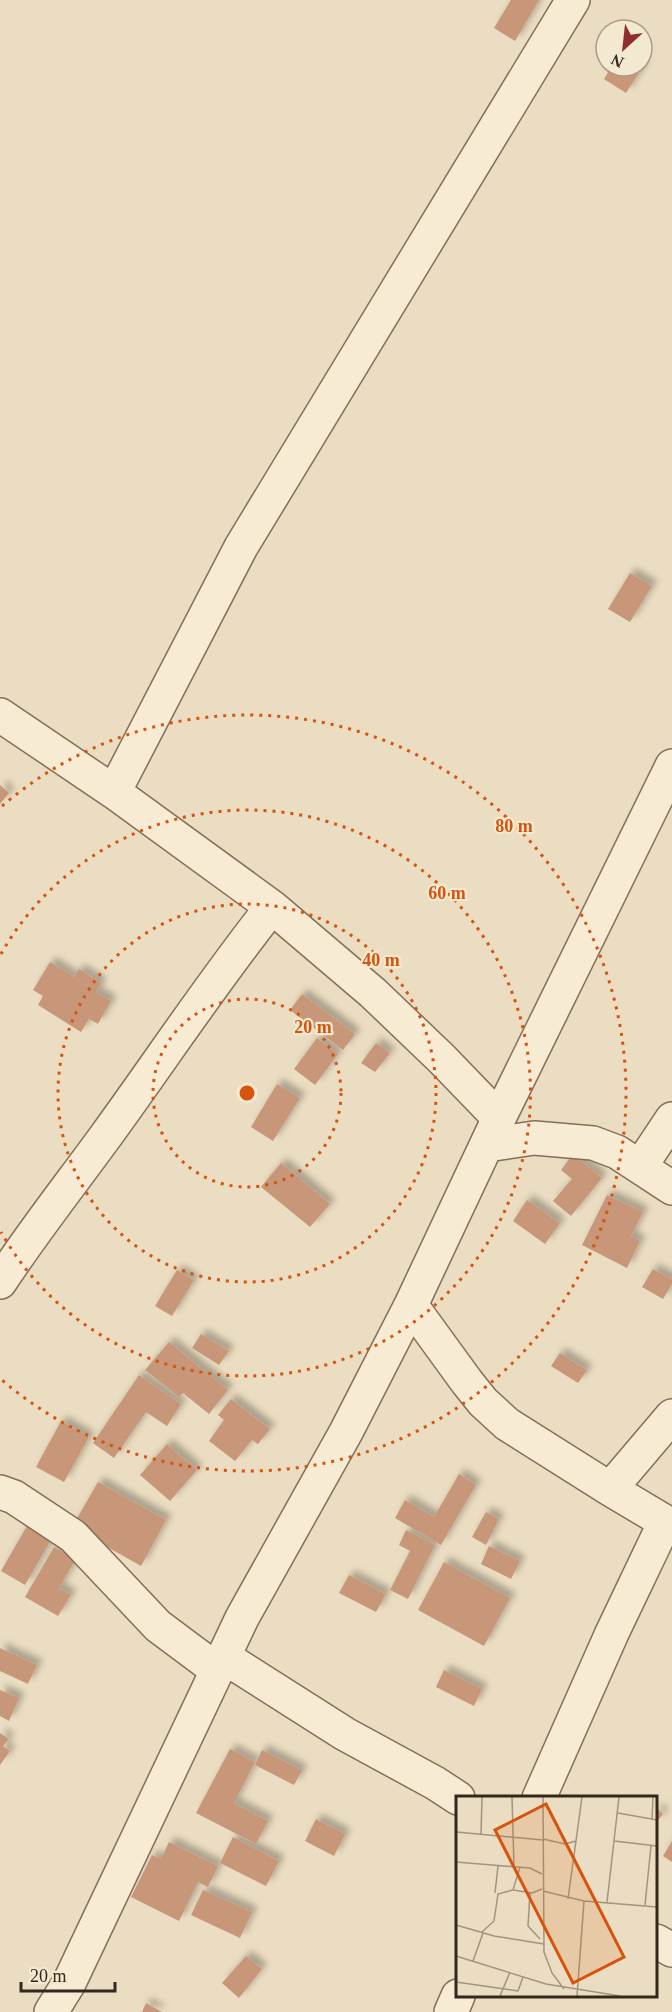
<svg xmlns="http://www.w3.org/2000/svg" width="672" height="2012" font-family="Georgia,serif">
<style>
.building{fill:#c89678;filter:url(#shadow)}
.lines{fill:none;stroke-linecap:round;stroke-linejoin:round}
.minor-casing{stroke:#846e59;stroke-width:36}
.minor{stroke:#f7ebd3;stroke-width:33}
.ring{fill:none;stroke:#d6540e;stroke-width:3;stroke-dasharray:3 6}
.inset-road{fill:none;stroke:#a2947f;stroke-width:1.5}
.view{fill:#d6540e;fill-opacity:0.15;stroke:#d6540e;stroke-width:3}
.inset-edge{fill:none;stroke:#34271d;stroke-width:3}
.centre{fill:#d6540e;stroke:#f3e8d0;stroke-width:3}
.ring-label{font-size:18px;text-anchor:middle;font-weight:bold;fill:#d6540e;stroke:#f3e8d0;stroke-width:4.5;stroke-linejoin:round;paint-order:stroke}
</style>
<defs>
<filter id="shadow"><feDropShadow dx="5.5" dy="-5.5" stdDeviation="3" flood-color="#0004"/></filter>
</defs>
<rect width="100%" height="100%" fill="#ebddc1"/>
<path class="building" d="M511,0h28l-24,41 -21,-13z
M642,61l3,2 -19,30 -22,-14 8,-13h30z
M630,573l22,13 -22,36 -22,-13z
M0,785l9,8 -9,11z
M50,962l24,15 5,-8 22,14 -5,9 15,9 -13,23 -9,-5 -8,13 -43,-27 5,-9 -10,-6z
M302,994l53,40 -12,16 -53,-40z
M317,1038l21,16 -23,31 -21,-16z
M376,1043l14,10 -15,19 -14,-9z
M277,1084l23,14 -27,43 -22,-14z
M573,1154l29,24 -31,38 -18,-15 19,-22 -11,-9z
M281,1163l49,41 -20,23 -49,-40z
M607,1195l36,17 -12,24 9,5 -13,27 -45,-23z
M527,1200l33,23 -15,21 -32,-23z
M653,1269l19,10v5l-9,15 -21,-12z
M177,1270l17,10 -22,36 -17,-10z
M201,1334l28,17 -10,14 -27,-17z
M169,1342l59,48 -19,24 -26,-21 -4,4 -34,-27z
M560,1353l27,17 -9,13 -27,-17z
M139,1375l42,29 -14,22 -21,-14 -32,46 -21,-15z
M231,1399l39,30 -12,15 -6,-4 -17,21 -26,-20 15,-21 -6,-5z
M61,1421l28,16 -25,45 -28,-15z
M167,1444l30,26 -27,31 -30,-26z
M459,1474l17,11 -35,60 -46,-27 10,-18 29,17z
M98,1482l68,38 -25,46 -69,-39z
M486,1512l13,7 -13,26 -14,-8z
M31,1519l24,14 -30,52 -24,-14z
M406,1530l29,15 -27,54 -18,-9 20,-39 -11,-6z
M489,1546l31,15 -9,18 -30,-15z
M54,1547l22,12 -17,29 12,7 -13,21 -33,-19z
M444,1562l66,36 -26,48 -66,-36z
M349,1575l37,19 -10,18 -37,-19z
M0,1648l37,17 -9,19 -28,-13z
M444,1670l38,19 -8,17 -38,-19z
M0,1690l19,8 -10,23 -9,-5z
M0,1733l9,6 -6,7 7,5 -10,14z
M230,1749l25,13 -21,41 34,18 -12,23 -60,-31z
M262,1750l40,20 -8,15 -39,-20z
M656,1807l7,7 -7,9z
M316,1819l29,15 -11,22 -29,-15z
M233,1837l46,24 -13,25 -46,-23z
M672,1841v21l-9,-6z
M169,1842l49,24 -10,21 -10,-5 -19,39 -48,-24 21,-42 9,4z
M203,1890l49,22 -12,26 -49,-23z
M246,1956l16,13 -23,29 -17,-15z
M146,2003l16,9h-20z"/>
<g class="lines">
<g class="minor-casing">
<path id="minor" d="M0,715l114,77 158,115 101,86 69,66 57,59
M114,792l127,-245 332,-547
M487,1145l47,-7 59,5 24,9 55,36
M640,1167l32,-48
M0,1282c33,-50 70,-97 105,-145 56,-77 108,-156 167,-230
M411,1305l56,77 16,20 24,22 103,65 62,37
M610,1489l62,-73
M0,1492l14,5 59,39 85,90 59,44
M224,1657l121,77 90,49 23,15
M539,1798l73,-165 53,-111
M656,1941l16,9
M51,2012l18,-29 173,-365 104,-186 65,-127 88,-187 173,-352
M451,2012l7,-16"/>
</g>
<use href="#minor" class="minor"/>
</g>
<g class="ring">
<circle cx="247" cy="1093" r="94"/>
<circle cx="247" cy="1093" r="189"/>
<path d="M1 954A283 283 0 1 1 1 1232"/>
<path d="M2 806A378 378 0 1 1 2 1380"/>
</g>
<g transform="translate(456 1796)">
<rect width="201" height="201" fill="#ebddc1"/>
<path class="inset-road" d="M56,1l2,70M87,1l1,155 8,21 12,16M162,17l39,7M196,23l1,-22M0,36l87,8M25,38l1,-37M87,43l22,5 11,-3M158,45l43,5M0,66l74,6 12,6M57,94l19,3 10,-4M87,95l41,10 73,6M39,97l3,-27M74,97l-2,33 12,13M112,103l14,-102M151,106l12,-105M189,109l6,-59M0,129l38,11 50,8M26,136l12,-11 4,-27 15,-4 7,-23M0,160l90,28 74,12M17,165l10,-28M0,186l62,9 5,-14M44,200l10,-24M121,200l7,-95"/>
<path class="view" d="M90,8l78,153 -51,26 -78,-153z"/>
<rect width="201" height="201" class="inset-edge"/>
</g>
<circle cx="247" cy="1093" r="9" class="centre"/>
<g class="ring-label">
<text x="514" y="832">80 m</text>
<text x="447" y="899">60 m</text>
<text x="381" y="966">40 m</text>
<text x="313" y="1033">20 m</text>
</g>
<g transform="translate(624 48) rotate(207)"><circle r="28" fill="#f3e8d0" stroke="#a79b88" stroke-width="1.5"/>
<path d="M0-4.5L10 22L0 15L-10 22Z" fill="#8f2d31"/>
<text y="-9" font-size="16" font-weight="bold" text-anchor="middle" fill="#34271d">N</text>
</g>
<path d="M21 1982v9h94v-9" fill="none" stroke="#34271d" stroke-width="3"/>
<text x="30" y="1982" font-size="18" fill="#34271d" stroke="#f3e8d0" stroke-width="4.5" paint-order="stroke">20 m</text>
</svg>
